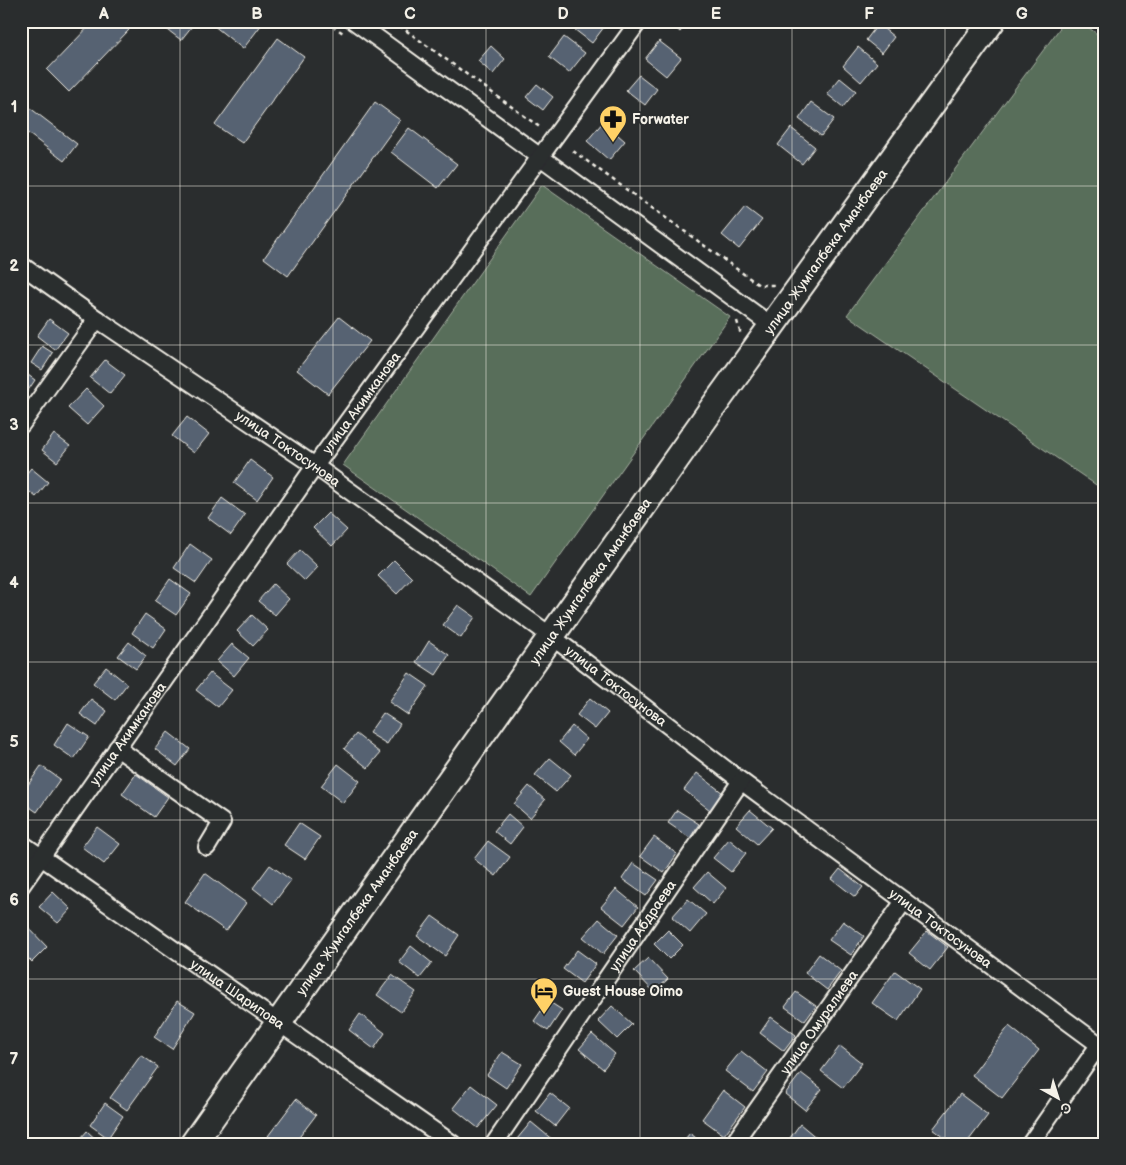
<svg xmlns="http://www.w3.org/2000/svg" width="1126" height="1165" font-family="'Balsamiq Sans',sans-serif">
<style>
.green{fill:#586e5a;stroke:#a6b0a1}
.building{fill:#566272;stroke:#f4f1e8}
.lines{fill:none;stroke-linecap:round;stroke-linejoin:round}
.street-casing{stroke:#f4f1e8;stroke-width:20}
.primary-casing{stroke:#f4f1e8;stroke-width:29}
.path{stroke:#f4f1e8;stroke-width:2.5;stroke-dasharray:4 4;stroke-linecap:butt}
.street{stroke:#2a2d2e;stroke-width:16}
.primary{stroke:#2a2d2e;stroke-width:25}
.grid{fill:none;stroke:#f4f1e8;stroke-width:1;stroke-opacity:0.55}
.labels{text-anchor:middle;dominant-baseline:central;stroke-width:4;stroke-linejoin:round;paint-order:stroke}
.poi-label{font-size:14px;font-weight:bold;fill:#f4f1e8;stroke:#2a2d2e;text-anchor:start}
.street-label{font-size:14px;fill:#f4f1e8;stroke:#2a2d2e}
.neatline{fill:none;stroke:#f4f1e8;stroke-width:2}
.grid-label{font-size:16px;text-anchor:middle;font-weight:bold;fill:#f4f1e8}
</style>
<rect width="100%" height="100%" fill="#2a2d2e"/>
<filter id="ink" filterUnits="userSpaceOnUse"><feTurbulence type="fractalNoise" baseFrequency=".02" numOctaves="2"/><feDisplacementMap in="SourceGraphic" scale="10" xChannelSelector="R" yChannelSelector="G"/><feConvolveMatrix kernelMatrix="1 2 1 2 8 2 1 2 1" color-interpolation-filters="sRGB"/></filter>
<g filter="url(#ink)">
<path class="green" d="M1065,21h15l25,19v451l-258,-176z
M542,185l188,132 -199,280 -188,-132z"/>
<path class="building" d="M94,21h26l9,9 -60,62 -22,-22z
M156,21h40l-15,19z
M208,21h51l3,3 -19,25z
M574,21h30l3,2 -15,20 -22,-17z
M675,21h14l-9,11 -8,-7z
M878,24l16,13 -12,16 -16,-13z
M564,37l21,16 -16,20 -20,-16z
M278,38l26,19 -62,86 -27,-18z
M659,41l22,17 -15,18 -21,-17z
M491,46l14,13 -12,15 -15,-13z
M858,47l19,16 -16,19 -18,-16z
M639,75l18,14 -12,16 -19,-15z
M840,78l16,13 -13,16 -16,-13z
M537,84l16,13 -10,13 -17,-13z
M21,101l56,43 -13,17 -43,-33z
M375,102l25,18 -112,156 -24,-18z
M811,102l23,17 -13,17 -22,-17z
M603,122l22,19 -16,19 -22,-19z
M409,128l48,36 -19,24 -47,-36z
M791,128l24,19 -13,17 -24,-19z
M745,207l17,13 -23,29 -17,-14z
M339,317l31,24 -42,53 -31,-24z
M49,319l19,14 -13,17 -18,-14z
M42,346l11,7 -11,17 -11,-7z
M105,360l20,15 -15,19 -20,-16z
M21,370l14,10 -12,18 -2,-2z
M86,389l18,17 -17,19 -19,-17z
M187,417l22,17 -15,19 -22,-17z
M54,434l16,12 -13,16 -15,-12z
M250,460l23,17 -16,23 -23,-17z
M31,468l17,14 -12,15 -15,-12v-5z
M222,498l23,17 -14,20 -23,-17z
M21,507l7,6 -7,8z
M328,513l19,17 -15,16 -19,-18z
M190,544l22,16 -16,23 -22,-15z
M300,550l18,17 -13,14 -18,-17z
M394,560l18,18 -15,16 -19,-18z
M170,579l21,15 -15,21 -21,-14z
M273,584l16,15 -14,16 -17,-14z
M458,605l17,12 -14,21 -18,-13z
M145,614l21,15 -13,19 -21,-15z
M252,615l16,15 -15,16 -16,-15z
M429,641l20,14 -13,20 -20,-13z
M129,642l17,14 -10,13 -18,-13z
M232,644l17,14 -15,18 -17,-15z
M106,667l21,17 -12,16 -22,-17z
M210,673l22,17 -14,17 -22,-17z
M409,673l19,13 -20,29 -19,-13z
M590,698l18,15 -13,16 -18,-14z
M91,699l16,12 -10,15 -17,-12z
M383,713l17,11 -13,20 -18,-11z
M68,723l21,14 -15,22 -20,-14z
M572,726l15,13 -13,16 -15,-13z
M168,732l22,17 -13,17 -22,-17z
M356,734l24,19 -12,15 -24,-19z
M550,758l21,17 -15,17 -21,-17z
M338,764l22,17 -17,22 -22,-17z
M41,766l19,13 -23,33 -16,-11v-6z
M697,773l26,20 -13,17 -26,-20z
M136,774l32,23 -14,20 -32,-23z
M529,786l16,14 -15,18 -16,-14z
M677,810l22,14 -9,14 -22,-15z
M750,810l22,18 -15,16 -21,-18z
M508,814l15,13 -13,17 -16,-13z
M299,823l21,14 -15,22 -21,-14z
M97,827l23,17 -16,20 -22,-17z
M654,837l23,17 -13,19 -24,-17z
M729,839l17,14 -15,19 -18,-14z
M488,841l22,16 -14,19 -22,-17z
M633,863l25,17 -12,16 -24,-17z
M270,865l21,15 -18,24 -20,-16z
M840,869l23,18 -8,10 -23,-18z
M707,872l19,16 -13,16 -19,-17z
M205,873l41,30 -20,28 -41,-29z
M616,889l22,18 -14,18 -23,-18z
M53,892l18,17 -13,14 -19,-16z
M688,899l18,15 -16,19 -18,-16z
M432,916l27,19 -14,21 -28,-20z
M599,919l19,16 -15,19 -20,-17z
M843,921l21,15 -13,19 -22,-15z
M27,926l20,21 -15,15 -11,-11v-19z
M668,930l15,15 -14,14 -15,-15z
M927,931l21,16 -18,23 -21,-17z
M411,946l21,17 -12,15 -21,-16z
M577,950l19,14 -14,19 -19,-14z
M819,954l22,17 -14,19 -22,-17z
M648,958l20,21 -14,13 -20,-21z
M895,971l25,18 -22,32 -26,-18z
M392,975l24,17 -15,20 -24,-17z
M796,992l20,14 -11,15 -20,-14z
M177,1001l18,11 -23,37 -18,-12z
M548,1001l14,9 -14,21 -14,-10z
M612,1006l20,18 -15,15 -19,-18z
M360,1014l25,19 -11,16 -25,-19z
M771,1017l25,18 -12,16 -24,-18z
M1009,1026l30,24 -37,48 -30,-23z
M592,1034l23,20 -12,15 -24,-20z
M840,1046l22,17 -19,25 -22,-17z
M741,1051l27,21 -15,20 -28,-21z
M502,1052l20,12 -16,24 -19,-13z
M141,1055l17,12 -31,43 -17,-12z
M801,1073l21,16 -17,21 -20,-16z
M471,1085l26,20 -19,23 -25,-20z
M723,1090l22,17 -21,28 -22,-16z
M550,1093l19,15 -14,18 -19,-15z
M960,1094l28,21 -22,29h-13l-20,-15z
M296,1099l20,16 -22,29h-15l-11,-8z
M105,1103l18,13 -15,22 -18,-13z
M531,1122l23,19 -2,3h-30l-5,-5z
M800,1124l18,15 -4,5h-17l-7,-6z
M87,1131l14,13h-25z
M690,1133l13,11h-22z
M754,1139l6,5h-10z"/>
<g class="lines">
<g class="street-casing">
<g id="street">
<path d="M354,21l418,305"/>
<path id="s1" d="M21,265l76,54 218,147 236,170 190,145 364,268"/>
<path d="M21,425l76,-106"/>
<path d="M117,748l105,74 -15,25"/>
<path id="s2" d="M21,843l432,301"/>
<path id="s3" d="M21,886l294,-420 324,-445"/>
<path id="s4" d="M494,1144l247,-363"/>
<path id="s5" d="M733,1144l171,-243"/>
<path d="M1030,1144l69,-99"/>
</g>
</g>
<g class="primary-casing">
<g id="primary">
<path id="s6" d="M193,1144l518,-734 281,-389"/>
</g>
</g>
<path class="path" d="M326,21l17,12
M393,21l148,107
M573,151l186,134h17
M737,321l4,14"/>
<use href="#street" class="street"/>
<use href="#primary" class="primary"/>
</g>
</g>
<path class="grid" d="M180,21v1123M333,21v1123M486,21v1123M640,21v1123M792,21v1123M945,21v1123M21,186h1084M21,345h1084M21,503h1084M21,662h1084M21,820h1084M21,979h1084"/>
<defs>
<g id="pharmacy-pin" transform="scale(1.4375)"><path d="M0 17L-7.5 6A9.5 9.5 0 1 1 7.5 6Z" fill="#ffd166" stroke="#2a2d2e"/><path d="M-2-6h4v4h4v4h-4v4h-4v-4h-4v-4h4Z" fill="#111"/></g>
<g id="hotel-pin" transform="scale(1.4375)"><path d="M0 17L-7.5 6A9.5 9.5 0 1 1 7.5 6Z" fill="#ffd166" stroke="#2a2d2e"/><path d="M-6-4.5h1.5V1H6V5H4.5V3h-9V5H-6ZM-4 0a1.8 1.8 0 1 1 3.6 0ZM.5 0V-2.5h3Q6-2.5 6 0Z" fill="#111"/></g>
</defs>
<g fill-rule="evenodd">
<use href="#pharmacy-pin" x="613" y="119"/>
<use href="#hotel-pin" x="544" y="991"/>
</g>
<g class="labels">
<g class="poi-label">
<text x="632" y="119">Forwater</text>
<text x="563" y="991">Guest House Oimo</text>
</g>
<g class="street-label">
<text stroke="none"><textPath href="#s6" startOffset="1094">улица Жумгалбека Аманбаева</textPath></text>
<text stroke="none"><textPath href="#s3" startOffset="591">улица Акимканова</textPath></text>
<text stroke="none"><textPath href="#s1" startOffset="324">улица Токтосунова</textPath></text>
<text stroke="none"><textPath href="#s6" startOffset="689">улица Жумгалбека Аманбаева</textPath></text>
<text stroke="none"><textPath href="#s1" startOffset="729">улица Токтосунова</textPath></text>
<text stroke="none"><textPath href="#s3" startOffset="186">улица Акимканова</textPath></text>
<text stroke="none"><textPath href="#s6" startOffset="284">улица Жумгалбека Аманбаева</textPath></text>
<text stroke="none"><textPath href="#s4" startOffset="264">улица Абдраева</textPath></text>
<text stroke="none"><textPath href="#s1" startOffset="1134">улица Токтосунова</textPath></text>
<text stroke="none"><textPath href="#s2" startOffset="264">улица Шарипова</textPath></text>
<text stroke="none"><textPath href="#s5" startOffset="149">улица Омуралиева</textPath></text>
</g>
</g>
<rect width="1126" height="1165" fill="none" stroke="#2a2d2e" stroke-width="55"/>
<g transform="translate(1058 1098) rotate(141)" stroke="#2a2d2e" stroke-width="4" paint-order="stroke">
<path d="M0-4L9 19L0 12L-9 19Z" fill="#f4f1e8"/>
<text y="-8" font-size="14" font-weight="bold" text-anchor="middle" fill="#f4f1e8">С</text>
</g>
<rect x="28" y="28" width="1070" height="1110" class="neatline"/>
<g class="grid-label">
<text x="104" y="19">A</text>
<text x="257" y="19">B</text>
<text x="410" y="19">C</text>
<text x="563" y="19">D</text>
<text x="716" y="19">E</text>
<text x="869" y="19">F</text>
<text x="1022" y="19">G</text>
<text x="14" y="112">1</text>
<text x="14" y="271">2</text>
<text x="14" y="430">3</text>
<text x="14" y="588">4</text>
<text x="14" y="747">5</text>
<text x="14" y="905">6</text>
<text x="14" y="1064">7</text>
</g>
</svg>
